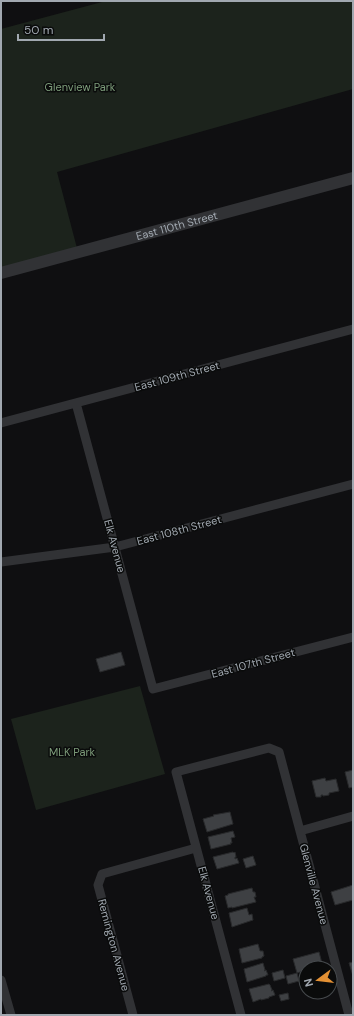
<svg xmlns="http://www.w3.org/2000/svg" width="354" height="1016" font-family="'DM Sans',sans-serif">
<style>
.green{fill:#1c231c}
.building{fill:#3e4043;stroke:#292a2c}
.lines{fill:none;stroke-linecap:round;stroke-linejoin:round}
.minor{stroke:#313235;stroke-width:9}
.tertiary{stroke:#313235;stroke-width:12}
.labels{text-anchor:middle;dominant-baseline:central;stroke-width:3;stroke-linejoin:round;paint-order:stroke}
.park-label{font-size:11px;fill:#7c9b79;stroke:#0a0b0b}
.street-label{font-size:11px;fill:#a1a8b0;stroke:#0a0b0b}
</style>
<rect width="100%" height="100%" fill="#0f0f11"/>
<path class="green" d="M106,1h247v88l-296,83 21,80 -77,21v-244z
M140,686l25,88 -129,36 -25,-91z"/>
<path class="building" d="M121,652l4,13 -25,7 -4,-13z
M353,770v17l-4,1 -4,-16z
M325,778l1,3 10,-2 3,12 -10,2v2l-6,1v-1h-2v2h-5l-4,-16z
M230,812l3,12 -26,8 -4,-13 11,-3 -1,-1z
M233,831l2,6 -4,1 1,5h-2l1,1 -20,5 -3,-12z
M233,852l1,1 1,-1 1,5h-1v2l2,-1 2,5 -22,6 -4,-12z
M253,856l3,9 -10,3 -3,-9z
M353,885v15l-18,5 -4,-13z
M252,888l1,4h2l1,5h-2l2,5 -24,6v-1l-4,1 -3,-12 3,-1v-1z
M247,908l2,7 3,-1 1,6 -21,7 -3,-14z
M258,944l2,7h3l1,5 -2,1v1l-20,5 -3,-14z
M319,952l4,15 -6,1h-11v2l-9,3 -4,-14z
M353,962v14l-4,-13z
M263,963l2,7 -1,1 2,-1 2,5h-2v1l-19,6 -3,-13z
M283,970l2,8 -11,3 -2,-8z
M297,973l2,8 -11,3 -2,-8z
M269,984l1,1 2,5 -1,1 2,-1 2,5 -6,2v1l-8,2v-1l-8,3 -4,-13z
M288,993l1,6 -8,2 -2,-6z"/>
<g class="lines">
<path class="minor" d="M76,403l77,286 200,-52
M1,423l352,-94
M1,562l114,-15 238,-63
M300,831l53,-15
M1,980l10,35
M133,1015l-35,-130 4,-11 94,-26
M241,1015l-65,-243 93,-24 10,4 70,263"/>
<path class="tertiary" id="s1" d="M1,273l352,-95"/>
</g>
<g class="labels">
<g class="park-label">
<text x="80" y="87">Glenview Park</text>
<text x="72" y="752">MLK Park</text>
</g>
<g class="street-label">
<text stroke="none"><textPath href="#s1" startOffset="182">East 110th Street</textPath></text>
<text transform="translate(177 376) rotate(-15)">East 109th Street</text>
<text transform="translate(179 530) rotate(-15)">East 108th Street</text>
<text transform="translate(115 546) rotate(75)">Elk Avenue</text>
<text transform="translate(253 663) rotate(-15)">East 107th Street</text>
<text transform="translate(314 884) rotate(75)">Glenville Avenue</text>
<text transform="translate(209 893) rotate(75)">Elk Avenue</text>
<text transform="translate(114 945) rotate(75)">Remington Avenue</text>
</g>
</g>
<rect width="354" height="1016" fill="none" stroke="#a1a8b0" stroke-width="4"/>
<g transform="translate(318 980) rotate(255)"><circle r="19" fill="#0a0b0b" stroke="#464a4d"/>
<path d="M0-3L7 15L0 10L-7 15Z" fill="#e49134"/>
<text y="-6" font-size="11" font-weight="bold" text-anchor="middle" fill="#a1a8b0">N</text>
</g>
<path d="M18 34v6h86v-6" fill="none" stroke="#a1a8b0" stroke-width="2"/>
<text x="24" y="34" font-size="12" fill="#a1a8b0" stroke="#0a0b0b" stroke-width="3" paint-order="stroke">50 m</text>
</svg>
